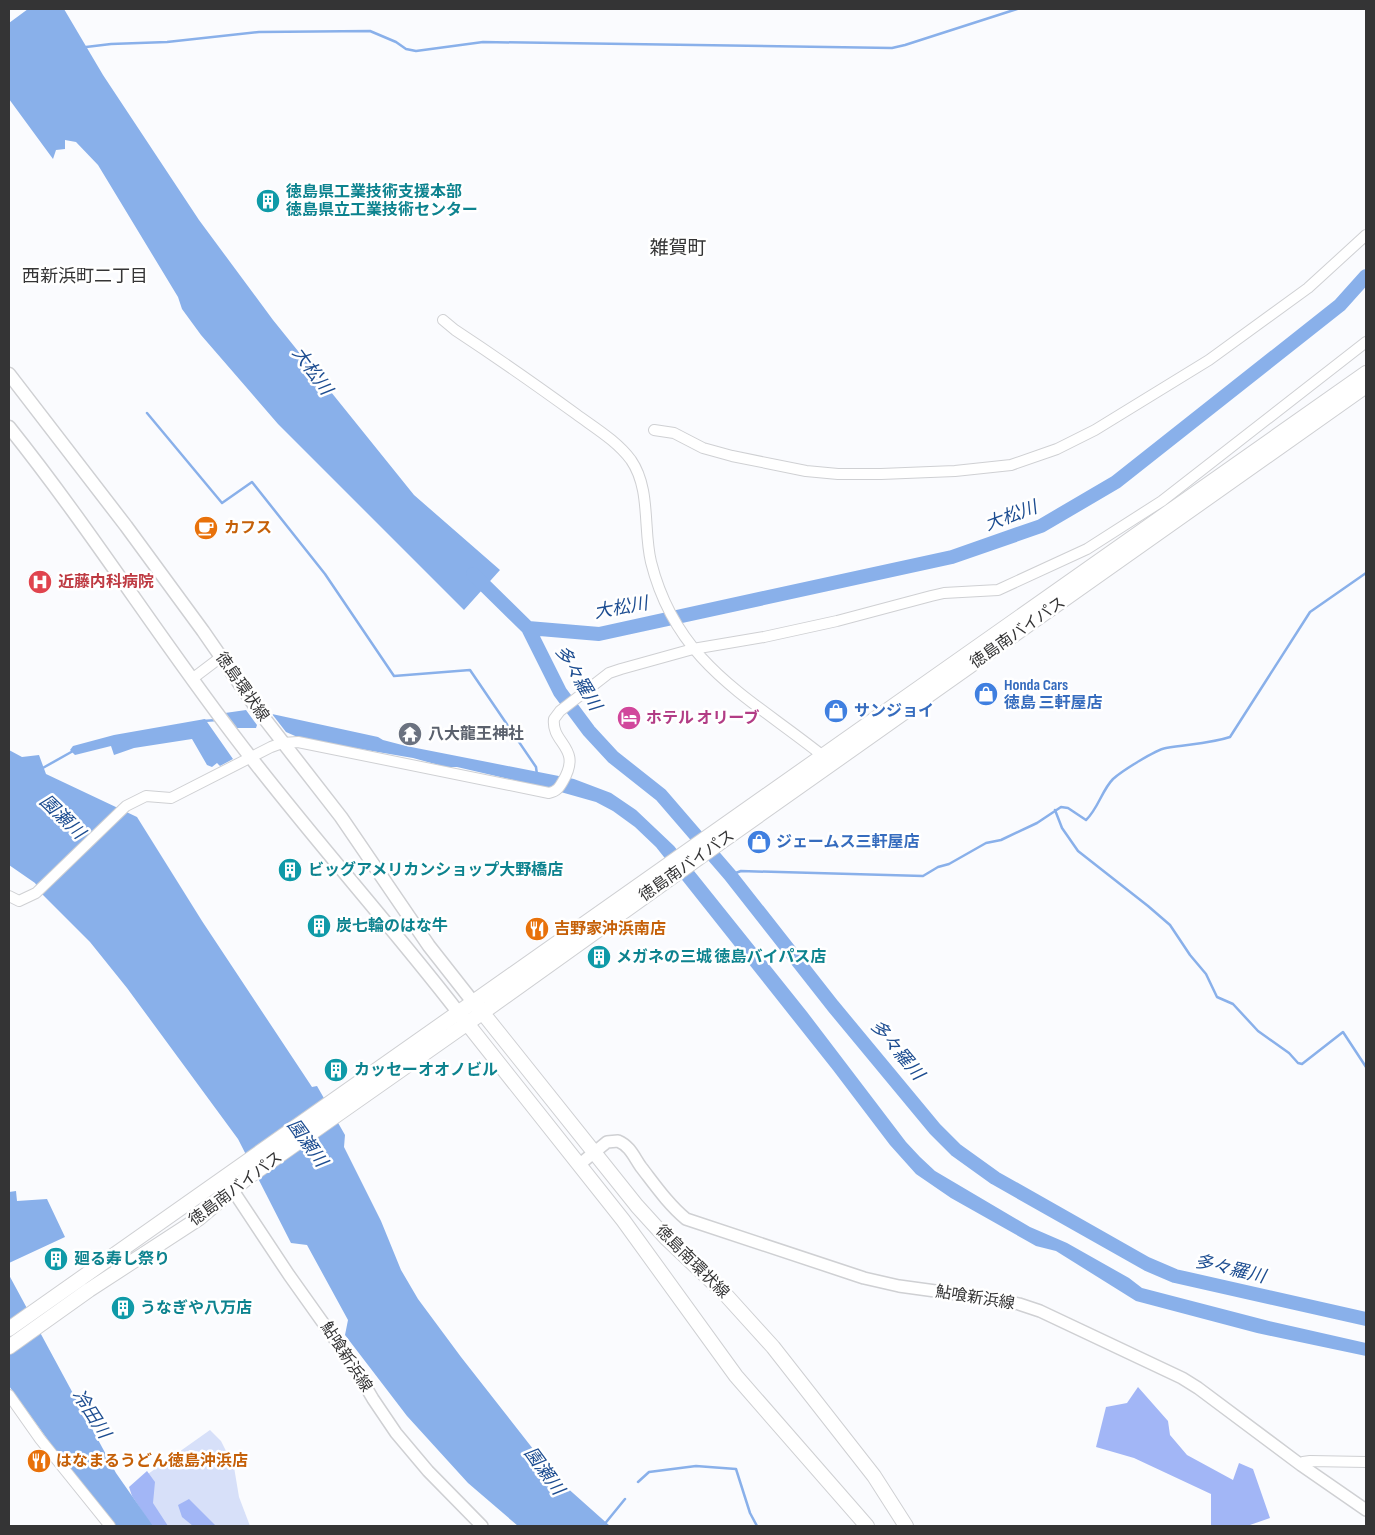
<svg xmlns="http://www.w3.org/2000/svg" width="1375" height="1535" font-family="'Sofia Sans Condensed','Noto Sans JP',sans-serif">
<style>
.green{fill:#d7e0f9}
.forest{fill:#a2b6f6}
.water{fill:#89b0ea}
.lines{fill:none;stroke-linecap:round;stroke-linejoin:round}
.stream{stroke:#89b0ea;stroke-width:2.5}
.river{stroke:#89b0ea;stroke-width:14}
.tertiary-casing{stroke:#cfd0d3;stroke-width:12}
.secondary-casing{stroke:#cfd0d3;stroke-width:14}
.primary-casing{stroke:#cfd0d3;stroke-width:15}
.trunk-casing{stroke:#cfd0d3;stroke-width:16}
.tertiary{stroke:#fff;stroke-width:10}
.secondary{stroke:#fff;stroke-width:11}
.primary{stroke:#fff;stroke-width:12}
.trunk{stroke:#fff;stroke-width:14}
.labels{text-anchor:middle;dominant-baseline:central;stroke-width:5;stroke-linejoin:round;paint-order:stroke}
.culture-label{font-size:16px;font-weight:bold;fill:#0d838f;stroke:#fff;text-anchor:start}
.food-label{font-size:16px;font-weight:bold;fill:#c56008;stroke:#fff;text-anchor:start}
.health-label{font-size:16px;font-weight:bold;fill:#be3a42;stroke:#fff;text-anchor:start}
.street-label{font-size:16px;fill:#343435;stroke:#fff}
.shop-label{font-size:16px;font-weight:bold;fill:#366cbe;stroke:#fff;text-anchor:start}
.hotel-label{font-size:16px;font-weight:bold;fill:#b23c85;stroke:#fff;text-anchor:start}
.worship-label{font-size:16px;font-weight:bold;fill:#5b616d;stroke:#fff;text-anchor:start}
.neighbourhood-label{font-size:18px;fill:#343435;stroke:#fff}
.water-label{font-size:18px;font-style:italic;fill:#1d4d91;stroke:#fff}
.quarter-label{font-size:19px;fill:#343435;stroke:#fff}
</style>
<rect width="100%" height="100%" fill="#fafbfe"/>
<path class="green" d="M210,1430l11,11 13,26 5,30 11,29h-91l-28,-40z"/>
<path class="forest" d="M1138,1387l30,34 2,14 17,20 46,25 6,-17 14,6 17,49 -23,8h-36v-32l-77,-36 -38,-11 10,-40 21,-4z
M147,1471l8,11 -2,21 15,23h-16l-20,-30 -3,-9z
M189,1499l27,27h-23l-11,-9 -4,-12z"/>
<path class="water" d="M28,9h36l39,66 96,145 74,100 141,175 86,75 -36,40 -186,-186 -77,-89 -19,-26 -4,-12 -80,-132 -22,-23 -11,-2v9l-9,1 -3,9 -44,-60v-76z
M246,710l11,15 -1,3h-20l-11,-15z
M272,714l106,23 5,3 23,6 168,33 37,14 25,17 38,36 133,166 99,130 14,15 15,14 95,56 37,16 62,35 13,10 127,33 97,22v13l-109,-23 -121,-32 -80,-50 -20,-5 -85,-48 -35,-24 -26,-29 -57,-75 -177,-223 -21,-20 -22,-16 -17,-9 -53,-15 -86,-20h-11l-33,-9 -111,-19 -16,-7z
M205,719l28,40 -13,7 -3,-3 -5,4 -5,-2 -15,-26 -58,9 -20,7 -3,-9 -36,9 -5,-5 3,-4 41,-11z
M9,750l13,7 17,-2 7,19 91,43 65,104 110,166 5,-1 28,49 -1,12 37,74 20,49 17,29 43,58 94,120 55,49h-92l-50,-43 -61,-67 -62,-81 3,-15 -41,-75 -16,-2 -53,-104 -111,-151 -37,-46 -48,-48 -7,-11 -26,-18z
M16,1191l1,10 30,-2 18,38 -56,26v-71z
M9,1275l107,198 37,53h-38l-54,-68 -52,-72z"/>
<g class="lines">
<path class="stream" d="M86,47l25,-3 56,-2 92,-10 111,-1 26,11 10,7 10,2 67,-9 409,6 13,-3 112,-36
M147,413l75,90 30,-21 73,92 69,102 76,-6 66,97 1,8
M203,721l14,-1
M41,769l32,-18
M1055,810l7,18 16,23 70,55 22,19 20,30 16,19 11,23 16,7 25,27 31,22 9,10 4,1 41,-32 23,35
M730,875l11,-4 182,5 15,-9 11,-3 37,-21 15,-3 36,-17 24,-16 7,1 18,12c12,-11 16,-30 27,-41 9,-8 42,-29 53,-31 21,-4 43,-4 64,-11l80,-125 56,-39
M638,1482l11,-10 47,-6 40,3 14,44 7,13
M603,1526l22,-27"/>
<path class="river" d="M473,574l55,54 32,64 29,39 24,26 48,38 69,80 103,131 102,123 21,21 39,28 152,86 28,12 191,43
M528,628l71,6 353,-77 89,-31 75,-44 224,-177 26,-29"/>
<g class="tertiary-casing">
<path id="tertiary" d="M443,320l12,10c41,27 81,55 121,84 19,14 41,27 55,46 20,29 12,69 20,102 26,104 101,136 177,198
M654,430l20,3 29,15 29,8 74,15 32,3h43l74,-3 56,-6 46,-16 38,-19 114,-70 99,-72 58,-53
M192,679l29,-22
M9,896l10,5 17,-8 90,-87 20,-10 25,2 100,-51 11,-4 16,-1 251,51c8,-2 10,-5 14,-12 20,-34 -12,-37 -9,-62l6,-8 49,-38 12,-4 72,-20 71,-12 73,-16 94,-25 13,-3 54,-3 89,-41 75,-48 204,-159
M9,1395l31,44 70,87
M1301,1465l2,-3 7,-1 56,1"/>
</g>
<g class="secondary-casing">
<path id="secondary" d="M580,1164l27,-22 11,-1c12,5 16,16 23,26 14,18 27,37 45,52l178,59 35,8 102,14 18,4 21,7 142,67 16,10 103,77 65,45
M224,1177l65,98 64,90 20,34 23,34 32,38 54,55"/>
</g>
<g class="primary-casing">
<path id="primary" d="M9,374l117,152 77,105 54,78 84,108 88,129 44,56
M9,427c80,100 148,208 226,310 71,94 151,182 223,275"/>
</g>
<g class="trunk-casing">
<path id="trunk" d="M478,1007l159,199 30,33 58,55 48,53 101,129 32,50
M462,1017l161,203 113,156 131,150
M9,1329l1357,-956
M9,1347l80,-57 109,-71 49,-41 235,-165 239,-171 645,-456"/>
</g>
<use href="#tertiary" class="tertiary"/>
<use href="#secondary" class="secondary"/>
<use href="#primary" class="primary"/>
<use href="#trunk" class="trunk"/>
</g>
<defs>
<g id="building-disc" transform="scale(1.25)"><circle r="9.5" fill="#0f9aa8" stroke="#fff"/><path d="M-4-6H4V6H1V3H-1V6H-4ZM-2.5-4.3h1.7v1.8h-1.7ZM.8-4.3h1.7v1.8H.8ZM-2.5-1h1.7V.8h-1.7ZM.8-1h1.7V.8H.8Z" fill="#fff"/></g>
<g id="cafe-disc" transform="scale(1.25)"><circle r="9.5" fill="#e8710a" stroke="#fff"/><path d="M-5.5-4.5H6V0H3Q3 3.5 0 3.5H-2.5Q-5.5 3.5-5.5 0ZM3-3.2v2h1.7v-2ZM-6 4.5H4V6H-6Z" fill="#fff"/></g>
<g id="hospital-disc" transform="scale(1.25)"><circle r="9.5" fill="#e0444e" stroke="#fff"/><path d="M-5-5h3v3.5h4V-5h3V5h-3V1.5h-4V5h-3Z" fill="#fff"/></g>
<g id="shop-disc" transform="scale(1.25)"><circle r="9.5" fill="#3f7fe0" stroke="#fff"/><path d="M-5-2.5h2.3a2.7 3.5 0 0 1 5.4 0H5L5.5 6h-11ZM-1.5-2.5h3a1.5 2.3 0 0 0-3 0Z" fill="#fff"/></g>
<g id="hotel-disc" transform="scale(1.25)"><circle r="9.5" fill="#d1479c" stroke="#fff"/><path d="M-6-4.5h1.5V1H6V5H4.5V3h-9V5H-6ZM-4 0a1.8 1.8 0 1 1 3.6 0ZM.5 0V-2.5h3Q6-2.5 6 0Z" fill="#fff"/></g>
<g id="temple-disc" transform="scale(1.25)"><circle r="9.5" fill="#6b7280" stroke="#fff"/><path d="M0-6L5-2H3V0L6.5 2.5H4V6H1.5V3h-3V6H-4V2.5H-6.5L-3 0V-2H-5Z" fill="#fff"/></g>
<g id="restaurant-disc" transform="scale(1.25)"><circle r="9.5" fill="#e8710a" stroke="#fff"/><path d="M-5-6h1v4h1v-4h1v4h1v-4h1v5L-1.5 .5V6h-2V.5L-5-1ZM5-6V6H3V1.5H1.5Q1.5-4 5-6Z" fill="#fff"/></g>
</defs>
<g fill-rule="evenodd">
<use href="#building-disc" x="268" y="201"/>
<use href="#cafe-disc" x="206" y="528"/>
<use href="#hospital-disc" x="40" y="582"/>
<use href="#shop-disc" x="986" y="694"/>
<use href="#shop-disc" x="836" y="711"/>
<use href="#hotel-disc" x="629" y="718"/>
<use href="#temple-disc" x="410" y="734"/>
<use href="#shop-disc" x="759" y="842"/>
<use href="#building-disc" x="290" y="870"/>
<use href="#building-disc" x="319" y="926"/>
<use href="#restaurant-disc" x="537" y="929"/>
<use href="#building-disc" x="599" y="957"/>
<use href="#building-disc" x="336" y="1070"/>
<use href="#building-disc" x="56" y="1259"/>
<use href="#building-disc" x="123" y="1308"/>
<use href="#restaurant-disc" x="39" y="1461"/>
</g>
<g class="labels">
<g class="culture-label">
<text x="286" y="192">徳島県工業技術支援本部<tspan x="286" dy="18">徳島県立工業技術センター</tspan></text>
<text x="308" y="870">ビッグアメリカンショップ大野橋店</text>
<text x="336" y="926">炭七輪のはな牛</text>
<text x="616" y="957">メガネの三城 徳島バイパス店</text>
<text x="354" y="1070">カッセーオオノビル</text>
<text x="74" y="1259">廻る寿し祭り</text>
<text x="140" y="1308">うなぎや八万店</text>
</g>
<g class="food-label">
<text x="224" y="528">カフス</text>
<text x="554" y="929">吉野家沖浜南店</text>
<text x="56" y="1461">はなまるうどん徳島沖浜店</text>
</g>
<g class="health-label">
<text x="58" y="582">近藤内科病院</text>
</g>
<g class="street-label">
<text transform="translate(1018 633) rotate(-35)">徳島南バイパス</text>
<text transform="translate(242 687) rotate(55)">徳島環状線</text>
<text transform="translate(687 866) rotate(-35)">徳島南バイパス</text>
<text transform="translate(236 1189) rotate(-37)">徳島南バイパス</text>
<text transform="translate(692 1262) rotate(45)">徳島南環状線</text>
<text transform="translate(975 1298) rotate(9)">鮎喰新浜線</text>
<text transform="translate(346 1357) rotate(57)">鮎喰新浜線</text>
</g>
<g class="shop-label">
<text x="1004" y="685">Honda Cars<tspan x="1004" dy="18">徳島 三軒屋店</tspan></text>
<text x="854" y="711">サンジョイ</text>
<text x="776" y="842">ジェームス三軒屋店</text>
</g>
<g class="hotel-label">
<text x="646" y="718">ホテル オリーブ</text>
</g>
<g class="worship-label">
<text x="428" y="734">八大龍王神社</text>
</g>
<g class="neighbourhood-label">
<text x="85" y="276">西新浜町二丁目</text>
</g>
<g class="water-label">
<text transform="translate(312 371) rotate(54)">大松川</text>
<text transform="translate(1011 516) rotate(-20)">大松川</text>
<text transform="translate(621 608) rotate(-10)">大松川</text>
<text transform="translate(578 678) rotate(59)">多々羅川</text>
<text transform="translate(62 817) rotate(44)">園瀬川</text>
<text transform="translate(897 1050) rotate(50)">多々羅川</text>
<text transform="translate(307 1143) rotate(54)">園瀬川</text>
<text transform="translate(1230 1269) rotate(13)">多々羅川</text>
<text transform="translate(91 1414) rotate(57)">冷田川</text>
<text transform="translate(544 1471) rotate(54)">園瀬川</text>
</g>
<g class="quarter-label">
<text x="678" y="248">雑賀町</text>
</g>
</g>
<rect width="1375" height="1535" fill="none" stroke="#343435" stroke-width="20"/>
</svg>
